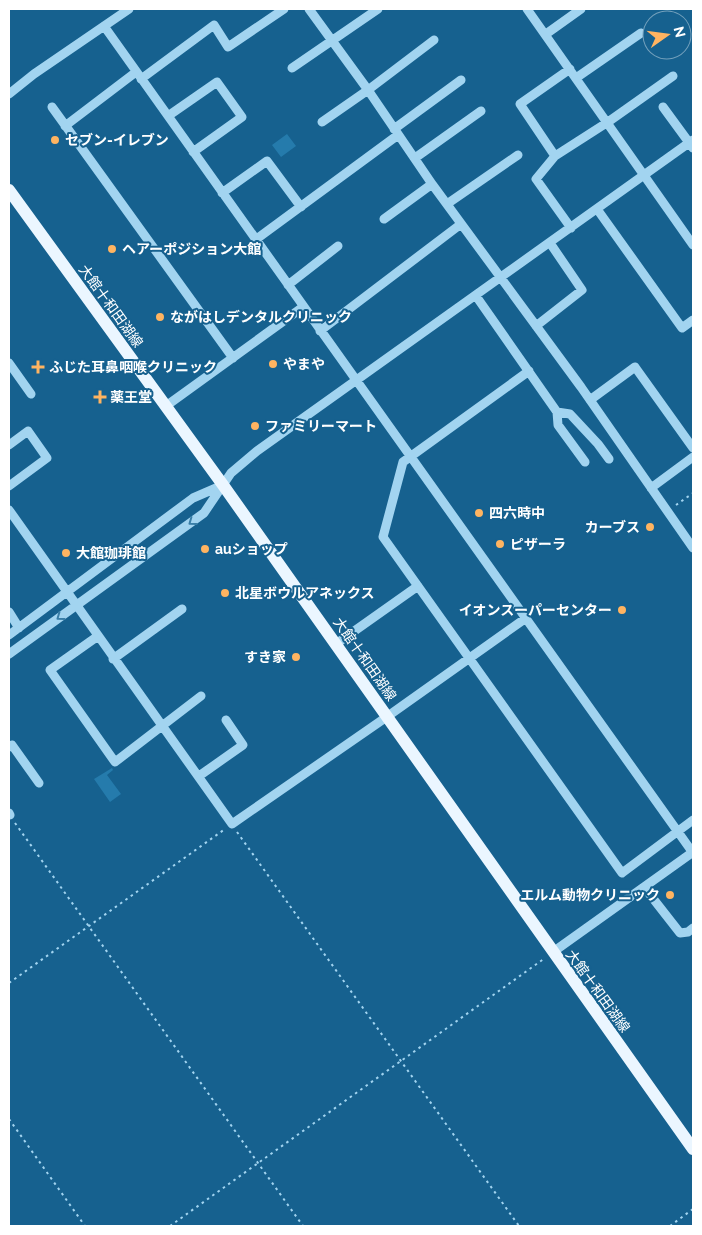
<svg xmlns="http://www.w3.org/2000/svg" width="702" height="1235" font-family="Raleway,'Noto Sans JP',sans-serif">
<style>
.green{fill:#257bac}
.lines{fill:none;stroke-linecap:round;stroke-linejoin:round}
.path{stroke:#a2d4f0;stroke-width:2;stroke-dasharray:2.5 4;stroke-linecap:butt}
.minor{stroke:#a2d4f0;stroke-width:9}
.major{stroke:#ebf6ff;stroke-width:12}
.oneway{stroke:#397ea7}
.poi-dot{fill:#ffb461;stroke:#16618f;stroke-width:2}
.labels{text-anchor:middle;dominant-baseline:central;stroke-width:4;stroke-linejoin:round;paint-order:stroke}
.poi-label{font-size:14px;font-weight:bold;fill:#fff;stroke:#16618f;text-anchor:start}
.street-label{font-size:14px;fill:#fff;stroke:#16618f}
</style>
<rect width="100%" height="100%" fill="#16618f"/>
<path class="green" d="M287,134l9,12 -15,11 -9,-12z
M112,768l1,2 -6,5 14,19 -11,8 -16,-23z"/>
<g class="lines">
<path class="path" d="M676,505l17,-12
M15,823l288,403
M237,832l282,394
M9,983l216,-154
M9,1119l76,107
M170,1226l375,-268
M670,1226l23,-17"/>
<path class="minor" d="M309,9l59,81 64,94 149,203 112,161
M527,9l166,236
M104,26l589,827
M546,34l35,-25
M292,68l86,-59
M570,69l-50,35 35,52 53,-34 65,-46
M576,78l65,-45
M141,79l73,-54 14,22 56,-38
M9,94l25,-20 95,-65
M52,107l181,251
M663,107l30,41
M168,116l49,-34 25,35 -49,35
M322,122l46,-32 66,-50
M65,126l71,-54
M394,129l67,-49
M555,156l-19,23 35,49
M415,158l66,-47
M222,193l45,-32 34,46
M447,204l71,-49
M597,209l85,119 11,-8
M384,219l48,-35
M255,240l143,-105
M288,285l50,-39
M476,296l81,116 1,13 27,37
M536,326l46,-36 -32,-47
M320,331l141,-107
M9,363l22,31
M529,371l-126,91 -20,75 239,336 71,-53
M590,400l45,-33 58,81
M166,406l137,-99
M557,412l13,2 28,30 11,15
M9,445l19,-14 19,27 -38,28
M651,488l42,-31
M9,510l223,314 156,-108 138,-98
M9,612l10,16
M9,635l184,-137 30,-13
M98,636l-48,34 65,92 86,-66
M336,644l82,-58
M9,654l195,-141 27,-40 26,-22 436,-311
M113,659l69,-50
M9,747l3,-2 27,38
M199,776l44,-31 -17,-25
M9,813l1,2
M644,887l36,46 8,-1 5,-4
M553,952l140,-100"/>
<path class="major" d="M9,190l214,295 470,664"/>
</g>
<defs><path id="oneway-chevron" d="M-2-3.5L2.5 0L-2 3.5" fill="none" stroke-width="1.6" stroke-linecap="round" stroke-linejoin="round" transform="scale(1.25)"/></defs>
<g class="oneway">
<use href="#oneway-chevron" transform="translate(192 522) rotate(144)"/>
<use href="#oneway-chevron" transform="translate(60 617) rotate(144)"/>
</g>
<g class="poi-dot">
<circle cx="55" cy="140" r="5"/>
<circle cx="112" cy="249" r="5"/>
<circle cx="160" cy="317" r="5"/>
<circle cx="273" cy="364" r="5"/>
<path d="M35.5 359.5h5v5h5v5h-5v5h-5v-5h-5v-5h5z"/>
<path d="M97.5 389.5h5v5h5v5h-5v5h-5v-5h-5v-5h5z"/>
<circle cx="255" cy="426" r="5"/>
<circle cx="479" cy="513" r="5"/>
<circle cx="650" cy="527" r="5"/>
<circle cx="500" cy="544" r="5"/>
<circle cx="205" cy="549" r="5"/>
<circle cx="66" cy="553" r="5"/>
<circle cx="225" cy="593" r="5"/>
<circle cx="622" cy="610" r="5"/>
<circle cx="296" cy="657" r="5"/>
<circle cx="670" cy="895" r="5"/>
</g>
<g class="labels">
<g class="poi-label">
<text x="65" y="140">セブン-イレブン</text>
<text x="122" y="249">ヘアーポジション大館</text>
<text x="170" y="317">ながはしデンタルクリニック</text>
<text x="283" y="364">やまや</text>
<text x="49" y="367">ふじた耳鼻咽喉クリニック</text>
<text x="110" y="397">薬王堂</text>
<text x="265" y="426">ファミリーマート</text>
<text x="489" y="513">四六時中</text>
<text x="640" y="527" text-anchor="end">カーブス</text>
<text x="510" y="544">ピザーラ</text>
<text x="215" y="549">auショップ</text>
<text x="76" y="553">大館珈琲館</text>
<text x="235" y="593">北星ボウルアネックス</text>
<text x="612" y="610" text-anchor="end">イオンスーパーセンター</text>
<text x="286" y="657" text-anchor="end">すき家</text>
<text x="660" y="895" text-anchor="end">エルム動物クリニック</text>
</g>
<g class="street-label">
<text transform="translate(111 306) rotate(54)">大館十和田湖線</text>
<text transform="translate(365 659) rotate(55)">大館十和田湖線</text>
<text transform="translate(598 991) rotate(54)">大館十和田湖線</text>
</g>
</g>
<rect width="702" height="1235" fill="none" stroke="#ffffff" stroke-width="20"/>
<g transform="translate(667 35) rotate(76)"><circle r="24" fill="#16618f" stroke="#73a0bc"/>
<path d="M0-4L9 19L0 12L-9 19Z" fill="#ffb461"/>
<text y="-8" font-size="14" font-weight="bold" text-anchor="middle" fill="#ffffff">N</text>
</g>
</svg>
